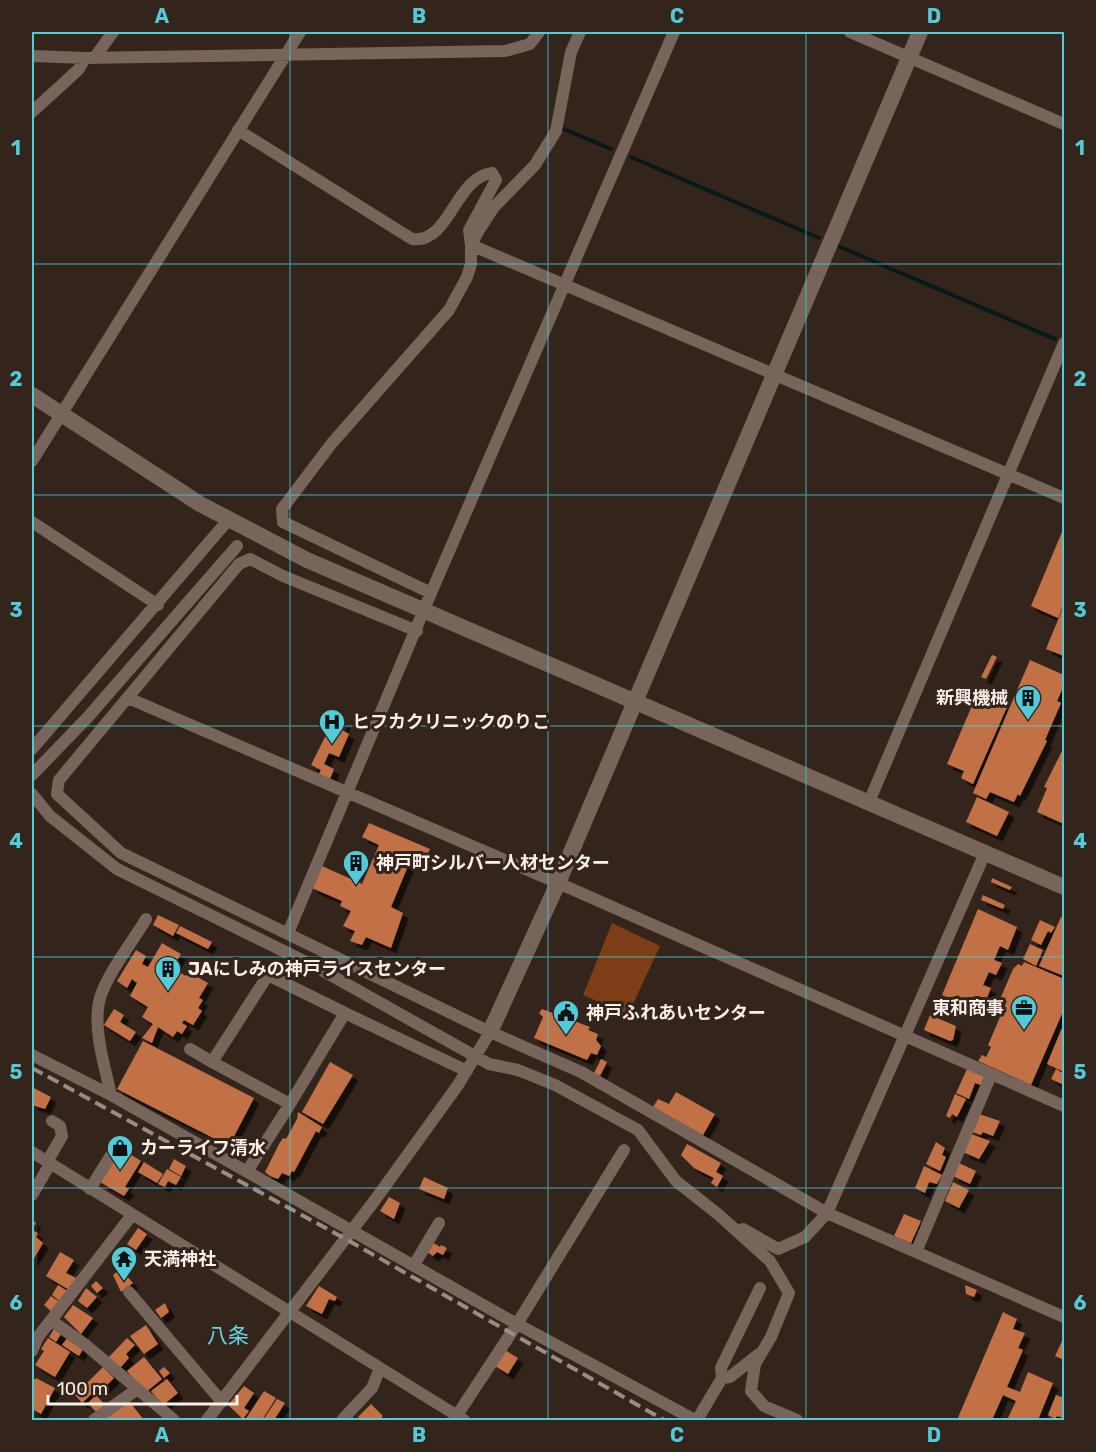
<svg xmlns="http://www.w3.org/2000/svg" width="1096" height="1452" font-family="Rubik,'Noto Sans JP',sans-serif">
<style>
.green{fill:#7c3d17}
.lines{fill:none;stroke-linecap:round;stroke-linejoin:round}
.stream{stroke:#08191b;stroke-width:4}
.building{fill:#c17145;filter:url(#shadow)}
.street{stroke:#77655c;stroke-width:12}
.secondary{stroke:#77655c;stroke-width:16}
.rail{stroke:#998c86;stroke-width:4;stroke-dasharray:12 6;stroke-linecap:butt}
.grid{fill:none;stroke:#52cbd8;stroke-width:1.5;stroke-opacity:0.55}
.labels{text-anchor:middle;dominant-baseline:central;stroke-width:6;stroke-linejoin:round;paint-order:stroke}
.poi-label{font-size:18px;font-weight:bold;fill:#f9efea;stroke:#33241c;text-anchor:start}
.quarter-label{font-size:21px;fill:#67d3df;stroke:#33241c}
.neatline{fill:none;stroke:#52cbd8;stroke-width:2}
.grid-label{font-size:20px;text-anchor:middle;font-weight:bold;fill:#52cbd8}
</style>
<defs>
<filter id="shadow"><feDropShadow dx="5.5" dy="5.5" stdDeviation="0" flood-color="#0009"/></filter>
</defs>
<rect width="100%" height="100%" fill="#33241c"/>
<path class="green" d="M612,923l48,23 -32,69 -45,-20z"/>
<g class="lines">
<path class="stream" d="M564,129l47,20
M631,157l188,81
M840,247l215,92"/>
</g>
<path class="building" d="M1064,527v76l-6,15 -27,-12z
M1064,605v51l-18,-7z
M992,655l5,2 -11,22 -5,-2z
M1030,660l34,15v10l-7,16 4,2 -16,37 2,1 -27,55 -2,-2 -4,8 -24,-10 -4,7 -13,-6z
M977,694l30,13 -34,77 -12,-6 3,-7 -17,-7z
M342,721l3,2 -3,7 7,4 -10,23 -10,-4 -5,11 10,5 -4,10 -11,-5 2,-4 -10,-5 17,-34 1,-9 7,3 -2,3 4,2z
M1064,747v77l-27,-12 10,-24 -3,-1z
M977,797l32,15 -12,24 -31,-14z
M369,823l61,26 -7,15 -12,-5 -20,48 12,6 -12,35 -25,-11 -4,8 -12,-4 5,-10 -12,-5 8,-15 -11,-5 2,-5 -30,-13 10,-22 40,18 17,-39 -17,-8z
M992,878l20,9 -2,3 -19,-8z
M983,895l22,10 -2,4 -22,-9z
M978,909l39,18 -9,23 -8,-4 -6,14 8,3 -6,12 -7,-3 -6,13 8,3 -10,24 -39,-17z
M158,915l21,10 -6,11 -20,-11z
M1061,917l3,2v57l-25,-10z
M1040,920l15,7 -4,6 -3,-2 -7,14 -10,-5z
M180,926l32,16 -4,7 -32,-16z
M162,943l19,11 -9,14 14,8 3,-4 19,11 -9,15 4,2 -5,8 4,3 -9,14 -9,-5 -2,3 5,3 -5,8 -5,-3 -4,6 -15,-10 -6,16 -10,-5 11,-14 -11,-7 6,-10 -18,-11 7,-13 -5,-4 -5,9 -10,-7 19,-31 10,6 -4,8 6,3z
M1030,944l13,6 -7,16 -13,-7z
M1024,962l40,17v30l-33,76 -53,-24 4,-6 4,2 5,-10 -3,-2 12,-28 -4,-2 4,-7 3,2 4,-9 -6,-4 12,-28 5,-5 4,2z
M114,1009l10,6 -4,7 16,10 -6,9 -26,-16z
M542,1009l48,18 -2,3 10,4 -2,6 5,6 -4,9 -6,-2 -4,7 -53,-22 9,-21 -4,-4z
M930,1015l26,11 -3,14 -3,1 -26,-11z
M1064,1023v49l-17,-8z
M143,1041l111,57 -25,48 -112,-57z
M601,1059l6,3 -7,14 -6,-3z
M330,1062l23,13 -30,49 -21,-12z
M967,1069l18,8 -4,8 -6,-2 -6,16 -13,-6z
M1056,1069l8,5v11l-13,-6z
M32,1087l19,10 -6,12 -13,-4z
M676,1092l39,22 -12,21 -50,-28 5,-8 11,5z
M955,1094l11,5 -9,18 -5,-3 -2,4 -4,-2z
M298,1112l24,15 -3,6 -3,-2 -22,41 -2,-1 -3,5 -7,-3 -4,6 -8,-3 -5,-4 14,-28 4,-6 3,1 11,-20z
M979,1114l21,7 -7,15 -10,-4 -2,3 -9,-3z
M971,1134l19,7 -11,18 -16,-7z
M936,1142l9,6 -3,7 4,2 -6,14 -14,-7z
M687,1144l34,19 -5,9 7,4 -6,11 -6,-4 3,-5 -20,-10 -13,-13z
M120,1148l21,13 -16,26 4,2 -5,7 -24,-14z
M174,1159l12,7 -5,10 -12,-7z
M144,1162l19,12 -6,9 -19,-11z
M959,1163l17,8 -6,13 -17,-8z
M924,1166l18,9 -5,9 -8,-2 -4,11 -10,-5z
M167,1169l14,8 -5,8 -8,-4 -3,6 -7,-3z
M424,1177l24,11 -4,11 -25,-10z
M953,1182l16,8 -10,18 -14,-7z
M389,1197l11,6 -6,16 -14,-8z
M904,1214l17,7 -10,22 -17,-7z
M32,1220l4,3 -4,7 6,3 -2,4 7,6 -11,19z
M138,1228l9,6 -11,16 -9,-6z
M432,1242l8,5 1,-2 6,3 -4,7 -6,-3 -4,4 -6,-4z
M60,1252l14,8 -8,13 12,6 -7,12 -25,-15z
M118,1271l5,6 3,-2 7,8 -12,9 -8,-17z
M96,1281l7,7 -6,5 -6,-7z
M58,1285l11,7 -7,11 -10,-8z
M965,1285l12,5 -3,7 -8,-3z
M319,1286l18,11 -2,4 -6,-2 -7,15 -16,-8z
M86,1288l11,9 -10,11 -9,-7z
M51,1296l10,7 -8,10 -9,-8z
M165,1303l4,9 -8,6 -6,-8z
M73,1305l20,13 -12,16 -17,-17z
M1003,1312l14,7 -4,10 12,4 -7,15 5,2 -16,37 13,5 8,-20 25,11 -15,37h-31l9,-19 -13,-6 -11,25h-35z
M146,1325l12,19 -14,10 -14,-18z
M54,1329l7,5 -5,8 -7,-5z
M68,1337l15,12 -4,7 -17,-11z
M48,1338l22,14 -15,25 -20,-12 9,-14 -3,-2z
M127,1338l8,7 -9,9 3,4 -10,11 -11,-11z
M1063,1339l1,1v20l-9,-4z
M505,1350l13,8 -10,16 -13,-8z
M144,1357l18,22 -17,14 -18,-22z
M103,1367l11,11 -12,12 -3,-3 -17,16 -7,-8z
M164,1367l6,6 -6,5 -5,-7z
M36,1378l19,10 -14,26 -9,-5v-27z
M167,1379l11,14 -15,12 -12,-14z
M244,1386l10,7 -10,15 5,3 -6,8 -15,-14z
M264,1391l12,7 -14,22h-17z
M96,1395l10,11 -9,7 -9,-10z
M1056,1395l8,3v20l-7,-2 -2,3 -7,-4z
M277,1399l8,4 -11,17h-11z
M129,1401l15,19h-40z
M371,1404l12,12 -3,4h-19l-3,-3z"/>
<g class="lines">
<path class="street" d="M850,32l214,92
M32,56l53,2 420,-7 25,-7 9,-12
M95,57l18,-25
M32,112l47,-43 6,-11
M238,130l174,109c38,5 43,-62 80,-66l4,7 -27,50 2,15 593,253
M32,461l268,-429
M32,522l126,83
M431,593l-148,-71 -1,-13 50,-66 117,-133 18,-33 4,-13v-19l8,-15 15,-23 41,-42 21,-34 15,-79 9,-20
M417,631l-134,-55 -33,-17 -11,5 -180,216 -2,14 64,59 369,179 91,40 246,141 237,104
M128,698l430,185 506,223
M32,749l197,-230
M32,775l56,-58 149,-171
M32,794l18,22 67,53 201,99 171,96 29,6 37,15 83,45 38,51 43,34 51,46 19,32 -18,44 -16,27 -4,27 13,15 33,14
M869,802l195,-459
M288,933l143,-340 243,-561
M345,1013l122,58
M190,1049l22,13
M32,1055l79,40c-6,-28 -16,-58 -13,-87 2,-26 34,-65 48,-89
M111,1095l406,229 107,-174
M32,1152l432,268
M47,1162l15,-26 -2,-10 -8,-5
M248,1170l42,-66 -78,-42 56,-87 77,38 -55,91
M90,1189l30,-48
M32,1195l18,-31
M743,1229l35,20 27,-12 22,-24 158,-360
M916,1252l75,-177
M414,1265l25,-42
M129,1292l93,110
M52,1321l35,25 87,74
M32,1351l6,-14 94,-122
M759,1354l-29,23 -8,1 -1,-10 39,-80
M94,1420l42,-30
M207,1420l168,-220 83,-115 32,-53
M342,1420l30,-32 8,-20
M454,1420l63,-96 178,96
M697,1420l25,-42"/>
<path class="secondary" d="M32,395l168,109 107,56 757,327
M490,1032l68,-149 362,-851"/>
<path class="rail" d="M32,1068l312,170 320,182"/>
</g>
<path class="grid" d="M290,32v1388M548,32v1388M806,32v1388M32,264h1032M32,495h1032M32,726h1032M32,957h1032M32,1188h1032"/>
<defs>
<g id="building-pin" transform="scale(1.35)"><path d="M0 17L-7.5 6A9.5 9.5 0 1 1 7.5 6Z" fill="#52cbd8" stroke="#33241c"/><path d="M-4-6H4V6H1V3H-1V6H-4ZM-2.5-4.3h1.7v1.8h-1.7ZM.8-4.3h1.7v1.8H.8ZM-2.5-1h1.7V.8h-1.7ZM.8-1h1.7V.8H.8Z" fill="#111"/></g>
<g id="hospital-pin" transform="scale(1.35)"><path d="M0 17L-7.5 6A9.5 9.5 0 1 1 7.5 6Z" fill="#52cbd8" stroke="#33241c"/><path d="M-5-5h3v3.5h4V-5h3V5h-3V1.5h-4V5h-3Z" fill="#111"/></g>
<g id="office-pin" transform="scale(1.35)"><path d="M0 17L-7.5 6A9.5 9.5 0 1 1 7.5 6Z" fill="#52cbd8" stroke="#33241c"/><path d="M-6-3h4V-5.5h4V-3h4V5H-6ZM-1-4.5V-3h2v-1.5ZM-6 0V1H6V0Z" fill="#111"/></g>
<g id="civic-pin" transform="scale(1.35)"><path d="M0 17L-7.5 6A9.5 9.5 0 1 1 7.5 6Z" fill="#52cbd8" stroke="#33241c"/><path d="M-.6-6.5H3V-4.5H.6V-3L4-1V1h2V6H-6V1h2V-1L-.6-3ZM-1.2 2.5V6h2.4V2.5Z" fill="#111"/></g>
<g id="shop-pin" transform="scale(1.35)"><path d="M0 17L-7.5 6A9.5 9.5 0 1 1 7.5 6Z" fill="#52cbd8" stroke="#33241c"/><path d="M-5-2.5h2.3a2.7 3.5 0 0 1 5.4 0H5L5.5 6h-11ZM-1.5-2.5h3a1.5 2.3 0 0 0-3 0Z" fill="#111"/></g>
<g id="temple-pin" transform="scale(1.35)"><path d="M0 17L-7.5 6A9.5 9.5 0 1 1 7.5 6Z" fill="#52cbd8" stroke="#33241c"/><path d="M0-6L5-2H3V0L6.5 2.5H4V6H1.5V3h-3V6H-4V2.5H-6.5L-3 0V-2H-5Z" fill="#111"/></g>
</defs>
<g fill-rule="evenodd">
<use href="#building-pin" x="1028" y="698"/>
<use href="#hospital-pin" x="332" y="722"/>
<use href="#building-pin" x="356" y="863"/>
<use href="#building-pin" x="168" y="969"/>
<use href="#office-pin" x="1024" y="1008"/>
<use href="#civic-pin" x="566" y="1013"/>
<use href="#shop-pin" x="120" y="1148"/>
<use href="#temple-pin" x="124" y="1259"/>
</g>
<g class="labels">
<g class="poi-label">
<text x="1008" y="698" text-anchor="end">新興機械</text>
<text x="352" y="722">ヒフカクリニックのりこ</text>
<text x="376" y="863">神戸町シルバー人材センター</text>
<text x="188" y="969">JAにしみの神戸ライスセンター</text>
<text x="1004" y="1008" text-anchor="end">東和商事</text>
<text x="586" y="1013">神戸ふれあいセンター</text>
<text x="140" y="1148">カーライフ清水</text>
<text x="144" y="1259">天満神社</text>
</g>
<g class="quarter-label">
<text x="228" y="1335">八条</text>
</g>
</g>
<rect width="1096" height="1452" fill="none" stroke="#33241c" stroke-width="66"/>
<path d="M48 1395v9h189v-9" fill="none" stroke="#f9efea" stroke-width="3"/>
<text x="57" y="1395" font-size="18" fill="#f9efea" stroke="#33241c" stroke-width="4.5" paint-order="stroke">100 m</text>
<rect x="33" y="33" width="1030" height="1386" class="neatline"/>
<g class="grid-label">
<text x="162" y="23">A</text>
<text x="419" y="23">B</text>
<text x="677" y="23">C</text>
<text x="934" y="23">D</text>
<text x="16" y="155">1</text>
<text x="1080" y="155">1</text>
<text x="16" y="386">2</text>
<text x="1080" y="386">2</text>
<text x="16" y="617">3</text>
<text x="1080" y="617">3</text>
<text x="16" y="848">4</text>
<text x="1080" y="848">4</text>
<text x="16" y="1079">5</text>
<text x="1080" y="1079">5</text>
<text x="16" y="1310">6</text>
<text x="1080" y="1310">6</text>
<text x="162" y="1442">A</text>
<text x="419" y="1442">B</text>
<text x="677" y="1442">C</text>
<text x="934" y="1442">D</text>
</g>
</svg>
